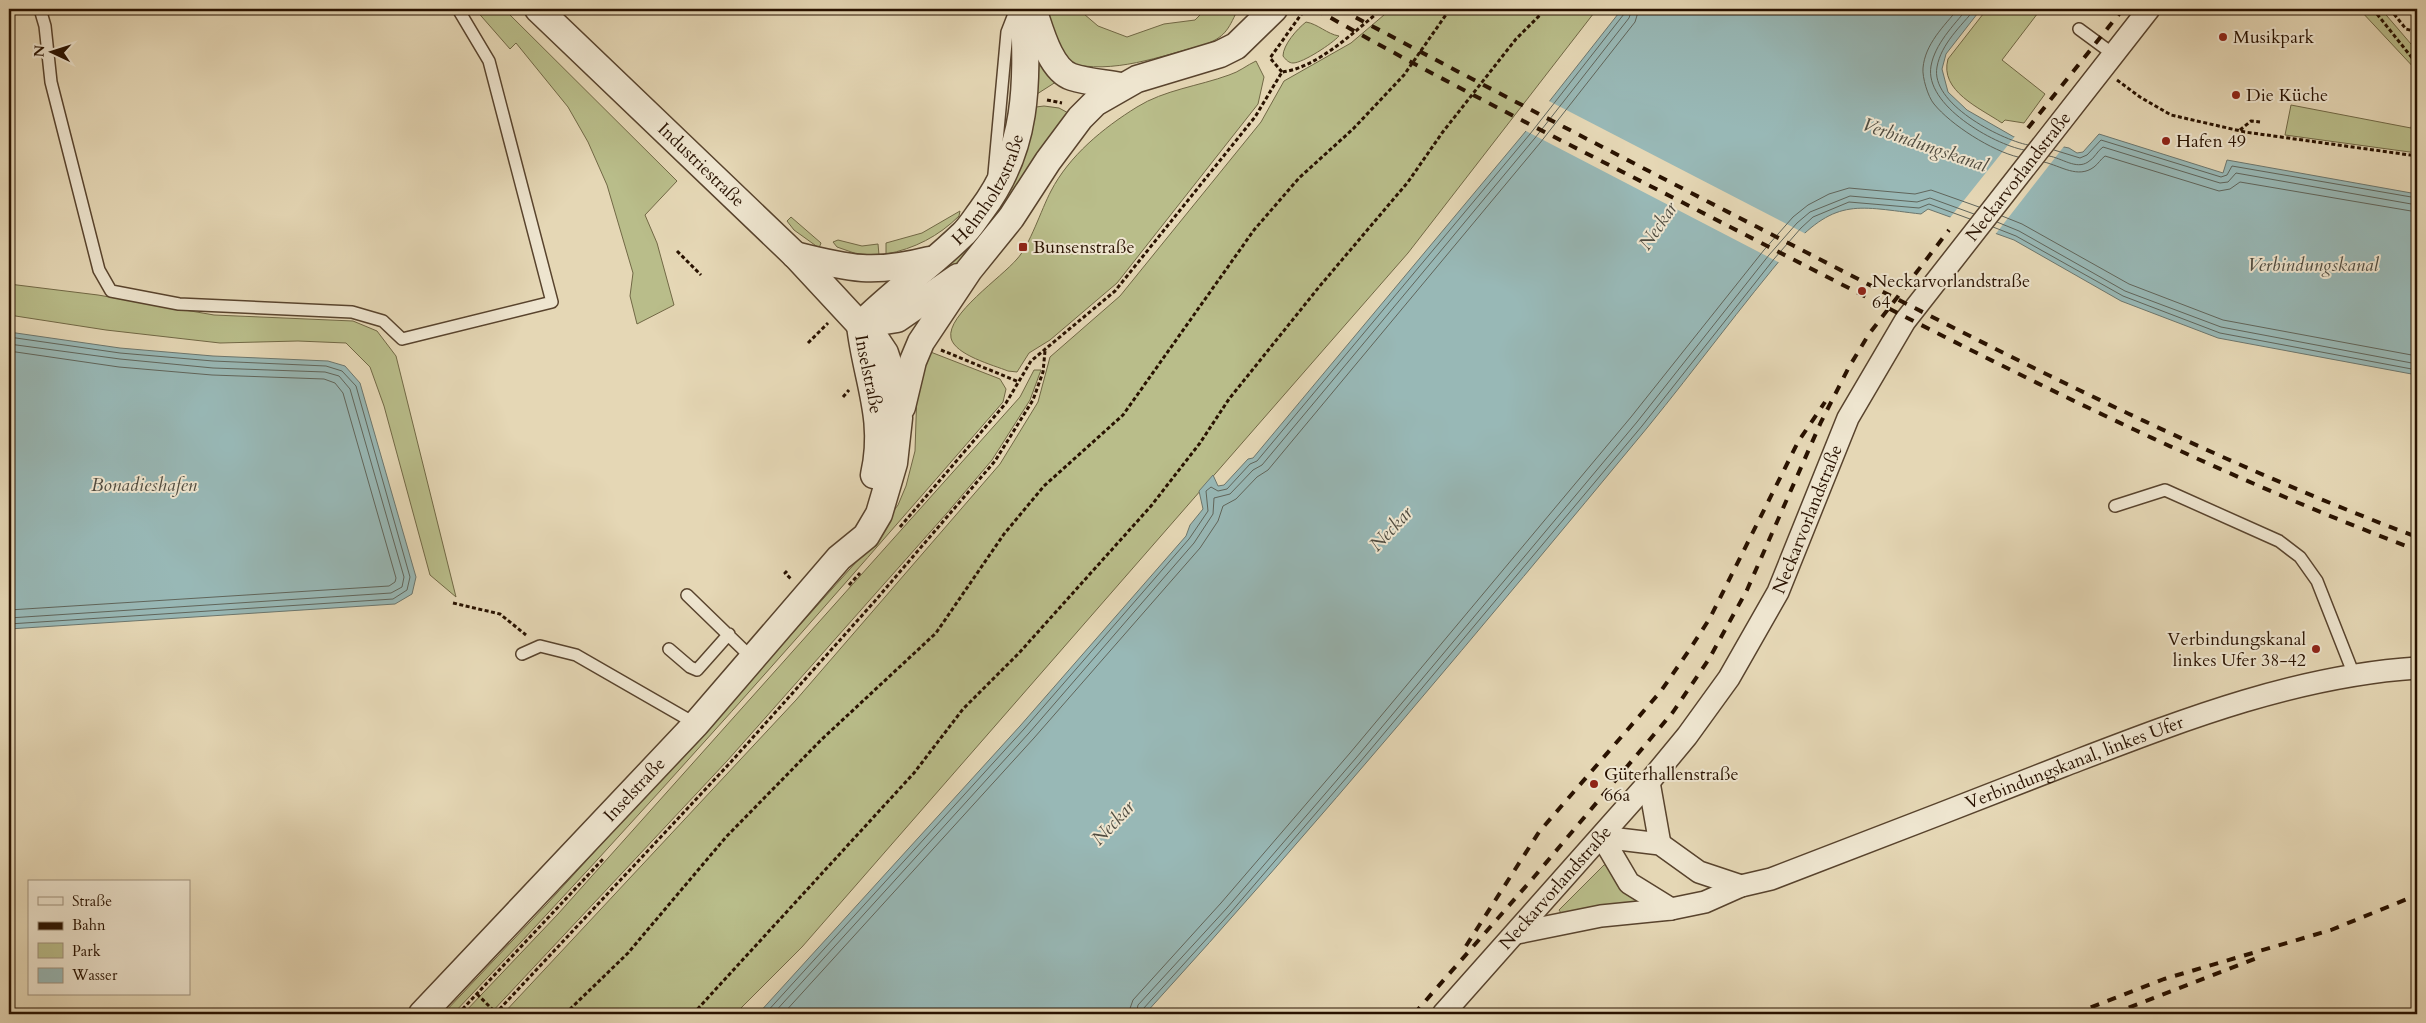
<svg xmlns="http://www.w3.org/2000/svg" width="2426" height="1023" font-family="Cardo,serif">
<style>
.green{fill:#b9bd8a;stroke:#716845}
.water{fill:#98b8b6;stroke:#6c766d}
.pier{fill:#e5d7b5}
.lines{fill:none;stroke-linecap:round;stroke-linejoin:round}
.shore{stroke:#60655b;stroke-width:1}
.service-casing{stroke:#58432d;stroke-width:14}
.minor-casing{stroke:#58432d;stroke-width:24}
.tertiary-casing{stroke:#58432d;stroke-width:29}
.path{stroke:#291200;stroke-width:3;stroke-dasharray:4 2.5;stroke-linecap:butt}
.service{stroke:#eee5cf;stroke-width:11}
.minor{stroke:#eee5cf;stroke-width:21}
.tertiary{stroke:#eee5cf;stroke-width:26}
.rail{stroke:#291200;stroke-width:4;stroke-dasharray:9 9;stroke-linecap:butt}
.poi-dot{fill:#8f2418;stroke:#eee5cf;stroke-width:2}
.labels{text-anchor:middle;dominant-baseline:central;stroke-width:4;stroke-linejoin:round;paint-order:stroke}
.poi-label{font-size:18px;fill:#291200;stroke:#eee5cf;text-anchor:start}
.street-label{font-size:18px;fill:#291200;stroke:#eee5cf}
.water-label{font-size:19px;font-style:italic;fill:#504c40;stroke:#eee5cf}
</style>
<rect width="100%" height="100%" fill="#e5d7b5"/>
<filter id="stains"><feTurbulence type="fractalNoise" baseFrequency=".004" numOctaves="4"/><feColorMatrix values="0 0 0 0 .2 0 0 0 0 .09 0 0 0 0 .02 0 0 0 .5 -.17"/></filter>
<radialGradient id="worn" r=".72"><stop offset=".6" stop-color="#630" stop-opacity="0"/><stop offset="1" stop-color="#630" stop-opacity=".3"/></radialGradient>
<path class="green" d="M475,9h29l173,172 -32,34 12,28 17,62 -37,19 -7,-28 3,-23 -26,-88 -19,-43 -20,-35 -52,-64 -6,6z
M1048,9h34l2,5 14,12 29,11 37,-13 31,-4 11,-11h30l1,2c-9,19 -12,26 -33,34 -44,11 -91,30 -136,18l-17,-34z
M1391,9h206l-189,244 -606,694 -67,67h-232l293,-314 204,-236 38,-62 12,-45 70,-61 141,-174 23,-41 67,-38z
M1987,9h54l-39,51 43,34 -21,29 -19,-3 -3,3c-22,-15 -63,-32 -54,-64z
M2353,9h28l36,42v20l-57,-61z
M1306,22c12,2 21,12 33,14 -6,7 -36,27 -46,27 -4,0 -7,-3 -10,-7 0,-11 14,-27 23,-34z
M1040,61l19,19 -22,14 2,-29z
M1256,61l8,16 -6,27 -141,179 -67,57 -21,13 -12,19 -9,-1c-15,-6 -53,-16 -57,-33 -5,-23 51,-61 66,-79 13,-14 24,-49 34,-68 18,-35 52,-63 86,-84 27,-17 62,-21 92,-32 10,-3 18,-10 27,-14z
M2417,97v56l-132,-18 6,-30 120,23z
M1044,106l15,2 13,7 -104,145 -65,46 30,-29 30,-24 38,-48 27,-60 8,-38z
M960,211l-1,5c-20,20 -45,33 -73,38v-11l36,-10z
M791,217l30,26 -2,5 -25,-18 -7,-9z
M838,240l24,6 16,-2 1,11 -22,-1 -20,-7 -4,-5z
M9,284l89,11 116,20 139,6 24,10 19,25 60,241 -26,-22 -46,-169 -14,-39 -24,-24 -48,-2 -78,2 -114,-13 -97,-15z
M928,351l72,28 6,10 -3,13c-180,208 -361,414 -550,612h-10l104,-110 190,-209 121,-135 40,-55 8,-19 9,-35 2,-61z
M1034,370h7l-11,30 -38,60 -45,53 -220,248 -237,253h-27l95,-100 462,-517z
M1608,864l34,37 -81,12 -2,-3 45,-45z"/>
<path class="water" d="M1622,9h359l-35,45 -4,15 6,23 19,18 47,27 55,11 8,5 6,-1 16,-18 124,39 4,-13 190,34v181l-199,-37 -97,-37 -107,-61 -86,-31 -7,5c-62,-7 -84,-17 -130,33 -50,59 -95,121 -144,181 -164,198 -329,396 -502,586h-387l262,-288 166,-190 4,-11 13,-16 -4,-18 14,-16 5,11 6,-1 24,-26 5,-1 273,-327z
M9,332l111,16 93,8 115,5 17,5 15,17 56,194 -4,17 -17,10 -386,25z"/>
<path class="pier" d="M1547,100l259,134 -26,29 -256,-133z
M2016,135l49,10 -71,91 -45,-17z"/>
<g class="lines">
<path class="shore" d="M1958,9c-14,17 -33,35 -35,59 -1,9 5,29 11,36 17,21 58,47 84,53
M1967,9c-14,17 -32,35 -36,57 -7,39 62,78 93,84
M1975,9c-14,17 -34,35 -38,58 -7,36 62,72 91,78
M2054,150l26,8 7,-3 14,-15 120,37 6,-2 5,-9 185,32
M2049,156c13,2 27,14 39,6 7,-4 9,-11 15,-15l117,36 8,-1 8,-9 181,32
M2044,162c17,4 34,17 50,5 4,-3 7,-8 11,-11l114,35 11,-2 10,-7 177,30
M2002,216l20,8 107,60 94,36 194,36
M1997,222l22,9 106,60 96,36 196,37
M1993,227l23,9 107,60 97,37 197,37
M9,337l111,16 93,8 113,5 16,5 14,15 54,191 -3,13 -14,9 -384,25
M9,344l111,15 93,9 112,4 14,4 11,13 54,188 -2,10 -11,6 -382,25
M9,351l110,16 93,8 112,4 11,4 8,10 53,185 -1,4 -6,4 -380,24
M765,1014l259,-285 165,-190 19,-28 -2,-20 5,-4 7,4 9,-2 23,-25 7,-3 273,-327 94,-120 1,-5
M773,1014l256,-281 165,-190 19,-29 1,-16 16,-4 23,-24 9,-5 273,-327 94,-120 3,-9
M783,1014l251,-276 166,-190 18,-27 5,-15 13,-7 21,-22 11,-7 272,-327 95,-121 4,-13
M1128,1014l5,-14 88,-97 129,-150 281,-336 133,-167 29,-33 15,-12 21,-11 20,-6 66,6 16,-4 48,17
M1136,1014l2,-9 89,-97 129,-150 281,-336 132,-167 28,-32 13,-11 40,-16 67,6 13,-4 44,16
M1142,1014l1,-5 88,-97 129,-150 282,-336 132,-167 27,-31 12,-11 36,-15 70,6 10,-4 41,15"/>
<g class="service-casing">
<path id="service" d="M40,9l5,17 6,56 48,188 12,21 68,13 173,8 31,9 19,18 150,-37 -63,-241 -31,-52
M2079,29l34,25
M994,174l13,-142 9,-23
M2115,506l50,-16 114,51 21,16 17,24 37,94
M687,595l66,64
M669,649l21,18 7,3 32,-36
M522,654l18,-8 36,9 120,69"/>
</g>
<g class="minor-casing">
<g id="minor">
<path d="M1649,782l11,62"/>
<path d="M1602,837l58,7 39,28 42,14"/>
<path d="M1602,837l27,46 42,26"/>
<path id="s1" d="M1517,933l84,-17 70,-7 34,-7 36,-16 30,-7c97,-37 195,-75 292,-113 115,-44 230,-90 354,-98"/>
<path id="s2" d="M1443,1014l206,-232 38,-46 42,-58 49,-86 70,-174 57,-97 244,-312"/>
</g>
</g>
<g class="tertiary-casing">
<g id="tertiary">
<path d="M1033,9c7,20 17,61 39,68 15,5 33,6 49,9"/>
<path d="M795,255c55,14 79,19 134,5"/>
<path id="s3" d="M860,325c32,-32 69,-58 102,-90 7,-6 13,-16 19,-24 48,-64 46,-126 43,-202"/>
<path id="s4" d="M860,325c6,54 27,93 14,150"/>
<path d="M860,325l37,-6 61,-42"/>
<path d="M902,407l11,-46 8,-19 48,-72 42,-52 37,-57 32,-43 15,-15 42,-24 83,-25 16,-8 38,-37"/>
<path id="s5" d="M422,1014l274,-290 143,-166 27,-22 13,-22 15,-51 5,-45 -5,-38 -9,-27 -10,-15 -15,-13 -65,-70 -257,-246"/>
</g>
</g>
<path class="path" d="M2373,9l44,55
M2390,9l16,20 11,3
M1282,72l-12,-14 35,-49
M2117,80l23,17 31,18 74,17 172,24
M1047,100l15,3
M2240,130l11,-9 9,1
M677,251l24,24
M808,343l20,-20
M941,350l78,32
M843,397l6,-7
M900,527l106,-124 25,-42 84,-70 140,-174 27,-45c35,-4 73,-41 100,-63
M787,571l-2,2 6,6
M849,585l11,-12
M453,603l47,11 26,21
M477,994l19,19
M458,1014l146,-156
M495,1014l235,-251 144,-161 121,-141 38,-61 10,-28 2,-21
M565,1014l63,-61 98,-116 95,-97 115,-107 68,-99 40,-48 79,-71 131,-185 45,-52 54,-49 51,-54 46,-66
M693,1014l221,-241 49,-64 56,-56 132,-147 49,-63 29,-44 90,-112 89,-105 34,-49 74,-94 30,-30"/>
<use href="#service" class="service"/>
<use href="#minor" class="minor"/>
<use href="#tertiary" class="tertiary"/>
<path class="rail" d="M1315,9c148,84 302,159 454,238 212,109 424,219 648,303
M1340,9c161,86 324,170 487,254 192,99 387,198 590,274
M2028,128l95,-119
M1466,946l73,-114 122,-141 29,-42 20,-31 88,-176 27,-40
M1414,1014l120,-137 139,-165 36,-53 38,-69 74,-168 28,-55 20,-33 80,-104
M2074,1014l90,-35 167,-49 86,-35
M2112,1014l145,-56"/>
</g>
<g class="poi-dot">
<circle cx="2223" cy="37" r="5"/>
<circle cx="2236" cy="95" r="5"/>
<circle cx="2166" cy="141" r="5"/>
<rect x="1018" y="242" width="10" height="10" rx="2.5"/>
<circle cx="1862" cy="291" r="5"/>
<circle cx="2316" cy="649" r="5"/>
<circle cx="1594" cy="784" r="5"/>
</g>
<g class="labels">
<g class="poi-label">
<text x="2233" y="37">Musikpark</text>
<text x="2246" y="95">Die Küche</text>
<text x="2176" y="141">Hafen 49</text>
<text x="1033" y="247">Bunsenstraße</text>
<text x="1872" y="281">Neckarvorlandstraße<tspan x="1872" dy="21">64</tspan></text>
<text x="2306" y="639" text-anchor="end">Verbindungskanal<tspan x="2306" dy="21">linkes Ufer 38-42</tspan></text>
<text x="1604" y="774">Güterhallenstraße<tspan x="1604" dy="21">66a</tspan></text>
</g>
<g class="street-label">
<text transform="translate(701 165) rotate(44)">Industriestraße</text>
<text stroke="none"><textPath href="#s2" startOffset="1024">Neckarvorlandstraße</textPath></text>
<text stroke="none"><textPath href="#s3" startOffset="189">Helmholtzstraße</textPath></text>
<text stroke="none"><textPath href="#s4" startOffset="50">Inselstraße</textPath></text>
<text stroke="none"><textPath href="#s2" startOffset="619">Neckarvorlandstraße</textPath></text>
<text stroke="none"><textPath href="#s1" startOffset="586">Verbindungskanal, linkes Ufer</textPath></text>
<text stroke="none"><textPath href="#s5" startOffset="309">Inselstraße</textPath></text>
<text stroke="none"><textPath href="#s2" startOffset="169">Neckarvorlandstraße</textPath></text>
</g>
<g class="water-label">
<text transform="translate(1925 145) rotate(19)">Verbindungskanal</text>
<text transform="translate(1658 226) rotate(-56)">Neckar</text>
<text x="2313" y="265">Verbindungskanal</text>
<text x="144" y="485">Bonadieshafen</text>
<text transform="translate(1391 529) rotate(-47)">Neckar</text>
<text transform="translate(1113 823) rotate(-47)">Neckar</text>
</g>
</g>
<rect width="2426" height="1023" fill="none" stroke="#e5d7b5" stroke-width="30"/>
<rect x="10" y="10" width="2406" height="1003" fill="none" stroke="#291200" stroke-width="2.5"/>
<rect x="15" y="15" width="2396" height="993" fill="none" stroke="#291200"/>
<rect x="28" y="880" width="162" height="115" fill="#eee5cf" stroke="#9f917c"/>
<rect x="38" y="897" width="25" height="8" fill="#eee5cf" stroke="#9f917c"/>
<text x="72" y="906" font-size="15" fill="#291200">Straße</text>
<rect x="38" y="922" width="25" height="8" fill="#291200" stroke="#9f917c"/>
<text x="72" y="930" font-size="15" fill="#291200">Bahn</text>
<rect x="38" y="943" width="25" height="15" fill="#b9bd8a" stroke="#9f917c"/>
<text x="72" y="956" font-size="15" fill="#291200">Park</text>
<rect x="38" y="968" width="25" height="15" fill="#98b8b6" stroke="#9f917c"/>
<text x="72" y="980" font-size="15" fill="#291200">Wasser</text>
<g transform="translate(52 52) rotate(274)" stroke="#eee5cf" stroke-width="4" paint-order="stroke">
<path d="M0-4L9 19L0 12L-9 19Z" fill="#291200"/>
<text y="-8" font-size="14" font-weight="bold" text-anchor="middle" fill="#291200">N</text>
</g>
<rect width="100%" height="100%" filter="url(#stains)"/>
<rect width="100%" height="100%" fill="url(#worn)"/>
</svg>
